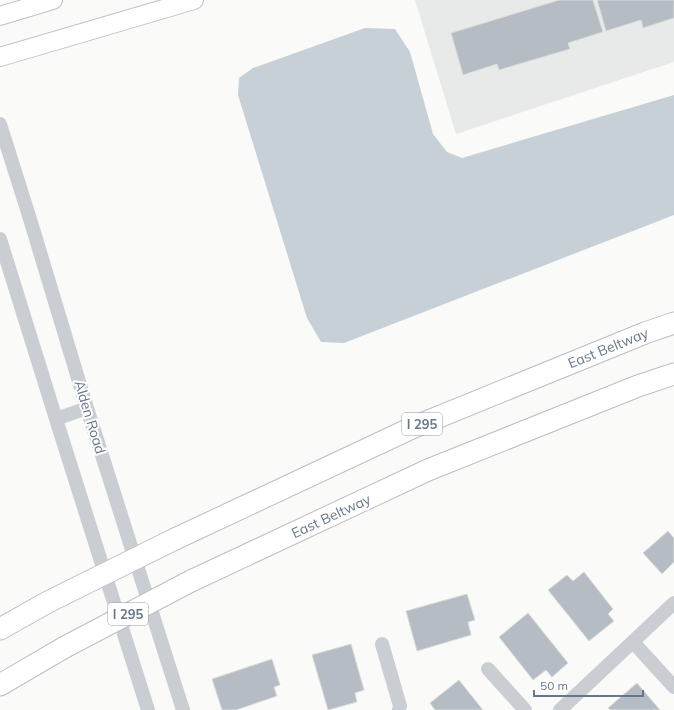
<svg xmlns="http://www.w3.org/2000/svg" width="674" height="710" font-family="Mulish,sans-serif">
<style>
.built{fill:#e8e9e9}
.water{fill:#c6d0d6}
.building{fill:#b5bcc3;stroke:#dcdcda}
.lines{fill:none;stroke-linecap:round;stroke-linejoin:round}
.major-casing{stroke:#bdc0c5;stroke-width:20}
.highway-casing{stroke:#bcbfc3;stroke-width:23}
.minor{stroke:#cacdd2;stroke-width:14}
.major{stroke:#fff;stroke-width:18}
.highway{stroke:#fff;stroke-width:21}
.highway-bridge-casing{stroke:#bcbfc3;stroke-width:23;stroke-linecap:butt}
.highway-bridge{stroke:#fff;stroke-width:21}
.labels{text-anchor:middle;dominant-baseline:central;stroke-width:4;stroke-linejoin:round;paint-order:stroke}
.shield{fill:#fff;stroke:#94a0ae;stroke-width:1}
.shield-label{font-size:13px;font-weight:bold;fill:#66778c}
.street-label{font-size:14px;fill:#66778c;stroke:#fff}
</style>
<rect width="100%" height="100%" fill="#fafaf8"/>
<path class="built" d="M415,0h259v62l-218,72z"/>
<path class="water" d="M365,28l30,1 15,23 23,82 14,18 15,6 212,-63v120l-330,128 -23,-1 -14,-24 -69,-223 1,-17 14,-10z"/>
<path class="building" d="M559,0h34l10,32 -35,11 2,6 -71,21 -2,-6 -34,11 -12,-42z
M597,0h77v18l-31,10 -2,-8 -35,11z
M668,531l6,7v24l-12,12 -19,-21z
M584,572l29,37 -5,5 6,7 -25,20 -41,-51 19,-15 6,6z
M467,594l8,26 -7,2 3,13 -54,16 -11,-40z
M528,613l40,50 -16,14 -6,-7 -13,10 -34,-43z
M351,644l13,46 -9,3 2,9 -29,8 -16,-55z
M272,659l8,26 -6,2 3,9 -41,14h-14l-10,-31z
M459,680l24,30h-48l-5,-7z
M637,683l23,27h-50l-2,-2z"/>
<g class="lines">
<g class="major-casing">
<path id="major" d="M0,16l53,-16
M0,57l194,-57"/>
</g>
<g class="highway-casing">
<path id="highway" d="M175,539l239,-112 231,-94 29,-10
M191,581l237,-111 210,-84 36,-12
M0,629l48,-27
M0,685l65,-38"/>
</g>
<path class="minor" d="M0,124l30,95 57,189 96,302
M0,239l56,180 92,291
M56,419l31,-11
M633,642l41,45
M382,644l18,62 -1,4
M488,669l37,41
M560,710l114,-107"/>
<use href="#major" class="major"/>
<use href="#highway" class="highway"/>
<g class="highway-bridge-casing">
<path id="highway-bridge" d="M48,602l127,-63
M65,647l126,-66"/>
</g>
<use href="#highway-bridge" class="highway-bridge"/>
</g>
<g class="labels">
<g class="shield">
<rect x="402" y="413" width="40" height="22" rx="3"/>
<rect x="108" y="603" width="40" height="22" rx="3"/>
</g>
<g class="shield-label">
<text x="422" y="424">I 295</text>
<text x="128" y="614">I 295</text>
</g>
<g class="street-label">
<text transform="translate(608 348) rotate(-22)">East Beltway</text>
<text transform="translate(90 417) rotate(73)">Alden Road</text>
<text transform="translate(331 516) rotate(-25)">East Beltway</text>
</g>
</g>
<path d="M534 690v6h109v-6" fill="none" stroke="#66778c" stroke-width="2"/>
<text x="540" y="690" font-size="12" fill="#66778c" stroke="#ffffff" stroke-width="3" paint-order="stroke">50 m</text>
</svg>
